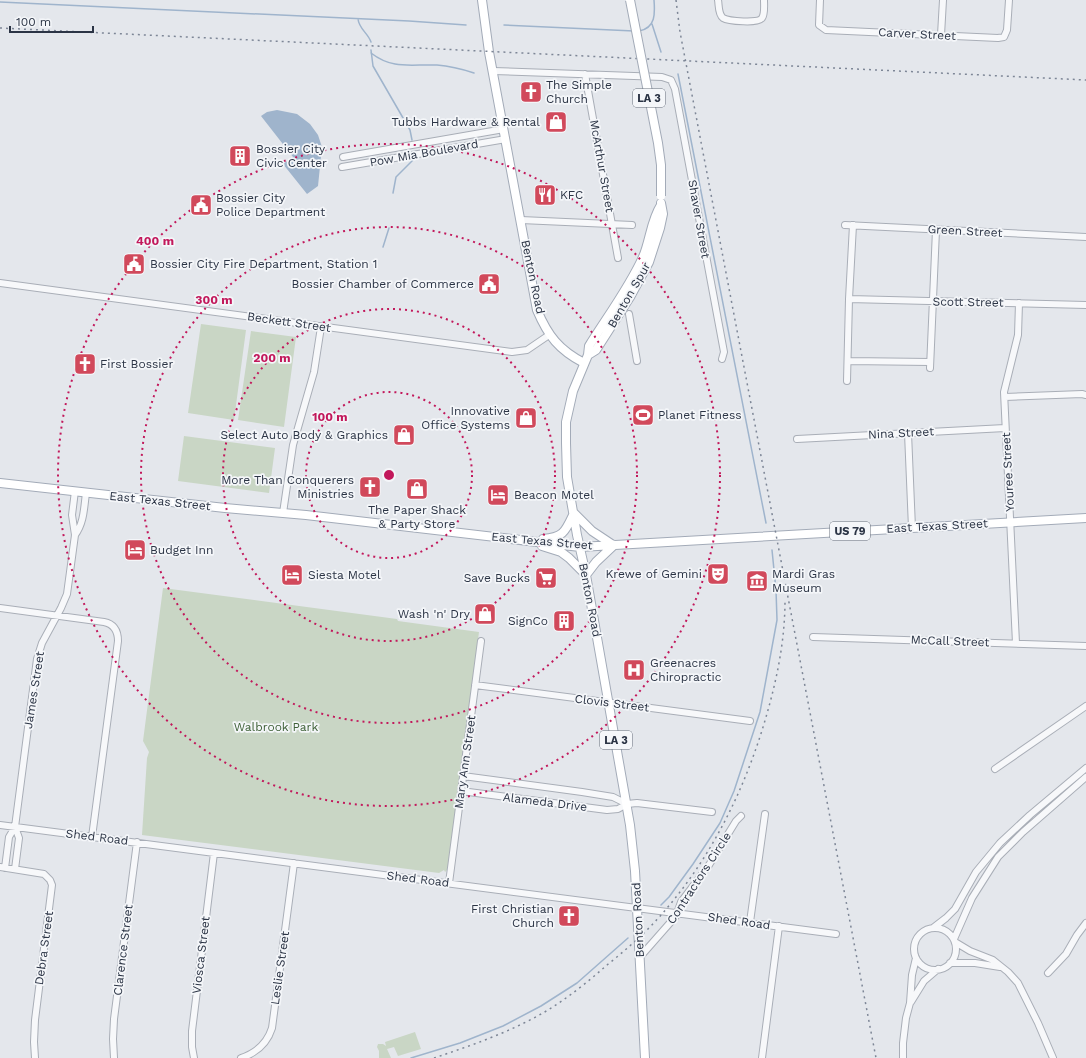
<svg xmlns="http://www.w3.org/2000/svg" width="1086" height="1058" font-family="'Work Sans',sans-serif">
<style>
.green{fill:#c9d6c5}
.water{fill:#9fb4cc}
.lines{fill:none;stroke-linecap:round;stroke-linejoin:round}
.stream{stroke:#9fb4cc;stroke-width:1.5}
.minor-casing{stroke:#a9aeb7;stroke-width:8}
.major-casing{stroke:#a3abb8;stroke-width:10}
.minor{stroke:#f7f8fa;stroke-width:6}
.major{stroke:#fff;stroke-width:8}
.rail{stroke:#7d8696;stroke-width:1.5;stroke-dasharray:2 4;stroke-linecap:butt}
.major-bridge-casing{stroke:#a3abb8;stroke-width:10;stroke-linecap:butt}
.major-bridge{stroke:#fff;stroke-width:8}
.ring{fill:none;stroke:#c2185b;stroke-width:2;stroke-dasharray:2 4}
.labels{text-anchor:middle;dominant-baseline:central;stroke-width:3.5;stroke-linejoin:round;paint-order:stroke}
.shield{fill:#f4f6f9;stroke:#676e7b;stroke-width:1}
.shield-label{font-size:11px;font-weight:bold;fill:#2b3445}
.street-label{font-size:12px;fill:#2b3445;stroke:#f4f6f9}
.poi-label{font-size:12px;fill:#2b3445;stroke:#f4f6f9;text-anchor:start}
.park-label{font-size:12px;fill:#3f6138;stroke:#f4f6f9}
.centre{fill:#c2185b;stroke:#f4f6f9;stroke-width:2}
.ring-label{font-size:12px;text-anchor:middle;font-weight:bold;fill:#c2185b;stroke:#f4f6f9;stroke-width:3.5;stroke-linejoin:round;paint-order:stroke}
</style>
<rect width="100%" height="100%" fill="#e4e7ec"/>
<path class="green" d="M201,324l45,6 -12,90 -46,-7z
M251,331l45,6 -12,90 -46,-7z
M184,436l91,12 -6,45 -91,-12z
M163,588l234,31 1,2 81,11 -31,237 -3,3 -1,-2 -5,3 -297,-38 5,-77 2,-6 -6,-11z
M415,1032l6,17 -23,7 -4,-9 -7,2 4,9h-12v-7l-2,-4 1,-3h5l3,2 -1,-4z"/>
<path class="water" d="M277,110l20,4 13,10 8,11 4,12 -4,39 -11,8 -24,-30 10,-7 -32,-41 6,-4z"/>
<g class="lines">
<path class="stream" d="M0,2l409,19 57,4
M358,19c1,10 10,14 13,23
M652,24l9,28
M504,25l130,6
M639,31c17,-3 16,-18 15,-31
M371,50l2,16 37,64 2,10
M371,53c22,17 40,11 66,12 13,1 25,4 37,8
M678,74l88,449
M393,193l3,-16 17,-17
M383,247l6,-19
M661,905l8,-8 24,-33 27,-41 14,-32 26,-79 17,-92 -1,-30 -4,-40
M411,1058l49,-15 43,-17 38,-20 36,-23 51,-45"/>
<g class="minor-casing">
<path id="minor" d="M718,0c1,5 0,14 5,18 5,3 36,6 39,0 3,-4 2,-13 2,-18
M820,0l-1,25 7,5 172,8 6,-1 3,-7 2,-30
M941,35l2,-35
M493,71l169,6 9,3 4,9 49,263 -2,7
M585,74l33,184
M343,157l161,-28
M342,167l164,-28
M521,220l111,5
M845,225l241,12
M0,283l512,69 15,-2 22,-15
M849,299l237,6
M629,314l8,47
M848,361l82,1
M930,368l6,-138
M847,381l2,-82 4,-74
M1005,397l77,-3 4,1
M908,433l4,95
M797,439l208,-11
M283,513l10,-68 21,-73 7,-45
M75,535c9,-12 9,-27 11,-42
M0,608l104,14c10,2 14,9 14,19l-26,196
M813,637l273,9
M1016,643l-12,-251 14,-57 1,-32
M475,685l275,36
M995,769l91,-63
M463,776l119,16 31,5 14,7
M461,791l146,19 11,-1 9,-5 10,-1 75,9
M0,825l836,109
M15,827l4,11 -4,31
M0,867l44,7 6,6 2,5 -17,135 -1,22 1,16
M5,868l4,-31 6,-10 22,-168 5,-16 19,-35 6,-14 8,-59 -3,-20 3,-24
M449,883l32,-242
M750,922l15,-108
M933,928l13,-10 9,-9 21,-37 24,-29 30,-28 56,-47
M914 949a21 21 0 1 1 42 0a21 21 0 1 1-42 0Z
M954,939l18,-41 26,-41 25,-25 63,-55
M955,942l15,9 23,9 15,12 10,11 20,40 15,35
M640,957l36,-41 5,-14 28,-37 27,-44 5,-5
M950,963h25l25,4
M1048,973l18,-19 11,-19 9,-12
M911,1002l13,-21 14,-12
M114,1058l-1,-19 1,-20 23,-177
M194,1058l-2,-11v-16l22,-178
M241,1058c15,-5 26,-14 31,-30l22,-165
M762,1058l17,-132
M903,1058v-15l3,-25 4,-15 2,-28 4,-17"/>
</g>
<g class="major-casing">
<path id="major" d="M482,0l7,52 48,258c11,26 22,40 47,53
M588,355l8,-5 34,-53 19,-35 11,-34 3,-14 -2,-11
M0,483l225,25 81,7 274,32 506,-29
M574,513l18,18 21,14
M543,539c21,-2 22,-7 31,-26
M542,546l19,6 8,6 16,16
M586,575l10,-13 18,-17
M645,1058l-10,-187 -5,-46 -44,-250 -9,-40 -10,-58 -1,-34v-21l7,-31 15,-36 1,-9c18,-29 40,-58 54,-89 7,-16 8,-37 18,-52"/>
</g>
<use href="#minor" class="minor"/>
<use href="#major" class="major"/>
<path class="rail" d="M676,0l4,32 196,1026
M0,28l1086,52
M434,1058c39,-13 79,-27 114,-48 21,-13 41,-29 59,-45 15,-12 29,-24 42,-37 58,-60 97,-138 119,-218 10,-36 17,-72 17,-110"/>
<g class="major-bridge-casing">
<path id="major-bridge" d="M630,0l28,143 3,22v31"/>
</g>
<use href="#major-bridge" class="major-bridge"/>
</g>
<g class="ring">
<circle cx="389" cy="475" r="83"/>
<circle cx="389" cy="475" r="166"/>
<circle cx="389" cy="475" r="248"/>
<circle cx="389" cy="475" r="331"/>
</g>
<defs>
<g id="church-square" transform="scale(1.15)"><rect x="-9" y="-9" width="18" height="18" rx="4" fill="#d1495b" stroke="#f4f6f9"/><path d="M-1.2-6h2.4v3.5h3.3v2.4h-3.3V6h-2.4V-.1h-3.3v-2.4h3.3Z" fill="#fff"/></g>
<g id="shop-square" transform="scale(1.15)"><rect x="-9" y="-9" width="18" height="18" rx="4" fill="#d1495b" stroke="#f4f6f9"/><path d="M-5-2.5h2.3a2.7 3.5 0 0 1 5.4 0H5L5.5 6h-11ZM-1.5-2.5h3a1.5 2.3 0 0 0-3 0Z" fill="#fff"/></g>
<g id="building-square" transform="scale(1.15)"><rect x="-9" y="-9" width="18" height="18" rx="4" fill="#d1495b" stroke="#f4f6f9"/><path d="M-4-6H4V6H1V3H-1V6H-4ZM-2.5-4.3h1.7v1.8h-1.7ZM.8-4.3h1.7v1.8H.8ZM-2.5-1h1.7V.8h-1.7ZM.8-1h1.7V.8H.8Z" fill="#fff"/></g>
<g id="restaurant-square" transform="scale(1.15)"><rect x="-9" y="-9" width="18" height="18" rx="4" fill="#d1495b" stroke="#f4f6f9"/><path d="M-5-6h1v4h1v-4h1v4h1v-4h1v5L-1.5 .5V6h-2V.5L-5-1ZM5-6V6H3V1.5H1.5Q1.5-4 5-6Z" fill="#fff"/></g>
<g id="civic-square" transform="scale(1.15)"><rect x="-9" y="-9" width="18" height="18" rx="4" fill="#d1495b" stroke="#f4f6f9"/><path d="M-.6-6.5H3V-4.5H.6V-3L4-1V1h2V6H-6V1h2V-1L-.6-3ZM-1.2 2.5V6h2.4V2.5Z" fill="#fff"/></g>
<g id="stadium-square" transform="scale(1.15)"><rect x="-9" y="-9" width="18" height="18" rx="4" fill="#d1495b" stroke="#f4f6f9"/><path d="M0-5a6.5 5 0 1 0 0 10a6.5 5 0 1 0 0-10ZM-3.5-1.8h7v3.6h-7Z" fill="#fff"/></g>
<g id="hotel-square" transform="scale(1.15)"><rect x="-9" y="-9" width="18" height="18" rx="4" fill="#d1495b" stroke="#f4f6f9"/><path d="M-6-4.5h1.5V1H6V5H4.5V3h-9V5H-6ZM-4 0a1.8 1.8 0 1 1 3.6 0ZM.5 0V-2.5h3Q6-2.5 6 0Z" fill="#fff"/></g>
<g id="theatre-square" transform="scale(1.15)"><rect x="-9" y="-9" width="18" height="18" rx="4" fill="#d1495b" stroke="#f4f6f9"/><path d="M-5-5.5Q0-4 5-5.5V0Q5 5 0 6Q-5 5-5 0ZM-3.3-2.5H-1v1.5H-3.3ZM1-2.5H3.3v1.5H1ZM-2.8 1Q0 5.5 2.8 1Z" fill="#fff"/></g>
<g id="supermarket-square" transform="scale(1.15)"><rect x="-9" y="-9" width="18" height="18" rx="4" fill="#d1495b" stroke="#f4f6f9"/><path d="M-6-5.5h2.5l.6 2H6L4.5 2H-2.5L-4.4-4H-6ZM-1.5 3.2a1.3 1.3 0 1 0 .1 0ZM3 3.2a1.3 1.3 0 1 0 .1 0Z" fill="#fff"/></g>
<g id="museum-square" transform="scale(1.15)"><rect x="-9" y="-9" width="18" height="18" rx="4" fill="#d1495b" stroke="#f4f6f9"/><path d="M0-6L6-3V-2H-6V-3ZM-5-1h2V3h-2ZM-1-1h2V3h-2ZM3-1h2V3H3ZM-6 4H6V6H-6Z" fill="#fff"/></g>
<g id="hospital-square" transform="scale(1.15)"><rect x="-9" y="-9" width="18" height="18" rx="4" fill="#d1495b" stroke="#f4f6f9"/><path d="M-5-5h3v3.5h4V-5h3V5h-3V1.5h-4V5h-3Z" fill="#fff"/></g>
</defs>
<g fill-rule="evenodd">
<use href="#church-square" x="531" y="92"/>
<use href="#shop-square" x="556" y="122"/>
<use href="#building-square" x="240" y="156"/>
<use href="#restaurant-square" x="545" y="195"/>
<use href="#civic-square" x="201" y="205"/>
<use href="#civic-square" x="134" y="264"/>
<use href="#civic-square" x="489" y="284"/>
<use href="#church-square" x="85" y="364"/>
<use href="#stadium-square" x="643" y="415"/>
<use href="#shop-square" x="526" y="418"/>
<use href="#shop-square" x="404" y="435"/>
<use href="#church-square" x="370" y="487"/>
<use href="#shop-square" x="417" y="489"/>
<use href="#hotel-square" x="498" y="495"/>
<use href="#hotel-square" x="135" y="550"/>
<use href="#theatre-square" x="718" y="574"/>
<use href="#hotel-square" x="292" y="575"/>
<use href="#supermarket-square" x="546" y="578"/>
<use href="#museum-square" x="757" y="581"/>
<use href="#shop-square" x="485" y="614"/>
<use href="#building-square" x="564" y="621"/>
<use href="#hospital-square" x="634" y="670"/>
<use href="#church-square" x="569" y="916"/>
</g>
<g class="labels">
<g class="shield">
<rect x="633" y="89" width="32" height="18" rx="3"/>
<rect x="830" y="522" width="40" height="18" rx="3"/>
<rect x="600" y="731" width="32" height="18" rx="3"/>
</g>
<g class="shield-label">
<text x="649" y="98">LA 3</text>
<text x="850" y="531">US 79</text>
<text x="616" y="740">LA 3</text>
</g>
<g class="street-label">
<text transform="translate(917 34) rotate(3)">Carver Street</text>
<text transform="translate(424 153) rotate(-10)">Pow Mia Boulevard</text>
<text transform="translate(602 166) rotate(80)">McArthur Street</text>
<text transform="translate(699 219) rotate(80)">Shaver Street</text>
<text transform="translate(965 231) rotate(3)">Green Street</text>
<text transform="translate(533 277) rotate(78)">Benton Road</text>
<text transform="translate(629 295) rotate(-60)">Benton Spur</text>
<text transform="translate(968 302) rotate(1)">Scott Street</text>
<text transform="translate(289 322) rotate(8)">Beckett Street</text>
<text transform="translate(901 433) rotate(-3)">Nina Street</text>
<text transform="translate(1008 472) rotate(-93)">Youree Street</text>
<text transform="translate(160 501) rotate(6)">East Texas Street</text>
<text transform="translate(937 526) rotate(-3)">East Texas Street</text>
<text transform="translate(542 541) rotate(5)">East Texas Street</text>
<text transform="translate(590 600) rotate(79)">Benton Road</text>
<text transform="translate(950 641) rotate(2)">McCall Street</text>
<text transform="translate(34 690) rotate(-81)">James Street</text>
<text transform="translate(612 703) rotate(7)">Clovis Street</text>
<text transform="translate(465 762) rotate(-82)">Mary Ann Street</text>
<text transform="translate(545 802) rotate(7)">Alameda Drive</text>
<text transform="translate(97 837) rotate(7)">Shed Road</text>
<text transform="translate(699 878) rotate(-57)">Contractors Circle</text>
<text transform="translate(418 879) rotate(7)">Shed Road</text>
<text transform="translate(638 920) rotate(-93)">Benton Road</text>
<text transform="translate(739 921) rotate(8)">Shed Road</text>
<text transform="translate(44 948) rotate(-82)">Debra Street</text>
<text transform="translate(123 950) rotate(-83)">Clarence Street</text>
<text transform="translate(201 955) rotate(-83)">Viosca Street</text>
<text transform="translate(280 968) rotate(-82)">Leslie Street</text>
</g>
<g class="poi-label">
<text x="546" y="85">The Simple<tspan x="546" dy="14">Church</tspan></text>
<text x="540" y="122" text-anchor="end">Tubbs Hardware &amp; Rental</text>
<text x="256" y="149">Bossier City<tspan x="256" dy="14">Civic Center</tspan></text>
<text x="560" y="195">KFC</text>
<text x="216" y="198">Bossier City<tspan x="216" dy="14">Police Department</tspan></text>
<text x="150" y="264">Bossier City Fire Department, Station 1</text>
<text x="474" y="284" text-anchor="end">Bossier Chamber of Commerce</text>
<text x="100" y="364">First Bossier</text>
<text x="510" y="411" text-anchor="end">Innovative<tspan x="510" dy="14">Office Systems</tspan></text>
<text x="658" y="415">Planet Fitness</text>
<text x="388" y="435" text-anchor="end">Select Auto Body &amp; Graphics</text>
<text x="354" y="480" text-anchor="end">More Than Conquerers<tspan x="354" dy="14">Ministries</tspan></text>
<text x="514" y="495">Beacon Motel</text>
<text x="417" y="510" text-anchor="middle">The Paper Shack<tspan x="417" dy="14">&amp; Party Store</tspan></text>
<text x="150" y="550">Budget Inn</text>
<text x="702" y="574" text-anchor="end">Krewe of Gemini</text>
<text x="772" y="574">Mardi Gras<tspan x="772" dy="14">Museum</tspan></text>
<text x="308" y="575">Siesta Motel</text>
<text x="530" y="578" text-anchor="end">Save Bucks</text>
<text x="470" y="614" text-anchor="end">Wash 'n' Dry</text>
<text x="548" y="621" text-anchor="end">SignCo</text>
<text x="650" y="663">Greenacres<tspan x="650" dy="14">Chiropractic</tspan></text>
<text x="554" y="909" text-anchor="end">First Christian<tspan x="554" dy="14">Church</tspan></text>
</g>
<g class="park-label">
<text x="276" y="727">Walbrook Park</text>
</g>
</g>
<circle cx="389" cy="475" r="6" class="centre"/>
<g class="ring-label">
<text x="155" y="245">400 m</text>
<text x="214" y="304">300 m</text>
<text x="272" y="362">200 m</text>
<text x="330" y="421">100 m</text>
</g>
<path d="M10 26v6h83v-6" fill="none" stroke="#2b3445" stroke-width="2"/>
<text x="16" y="26" font-size="12" fill="#2b3445" stroke="#f4f6f9" stroke-width="3" paint-order="stroke">100 m</text>
</svg>
